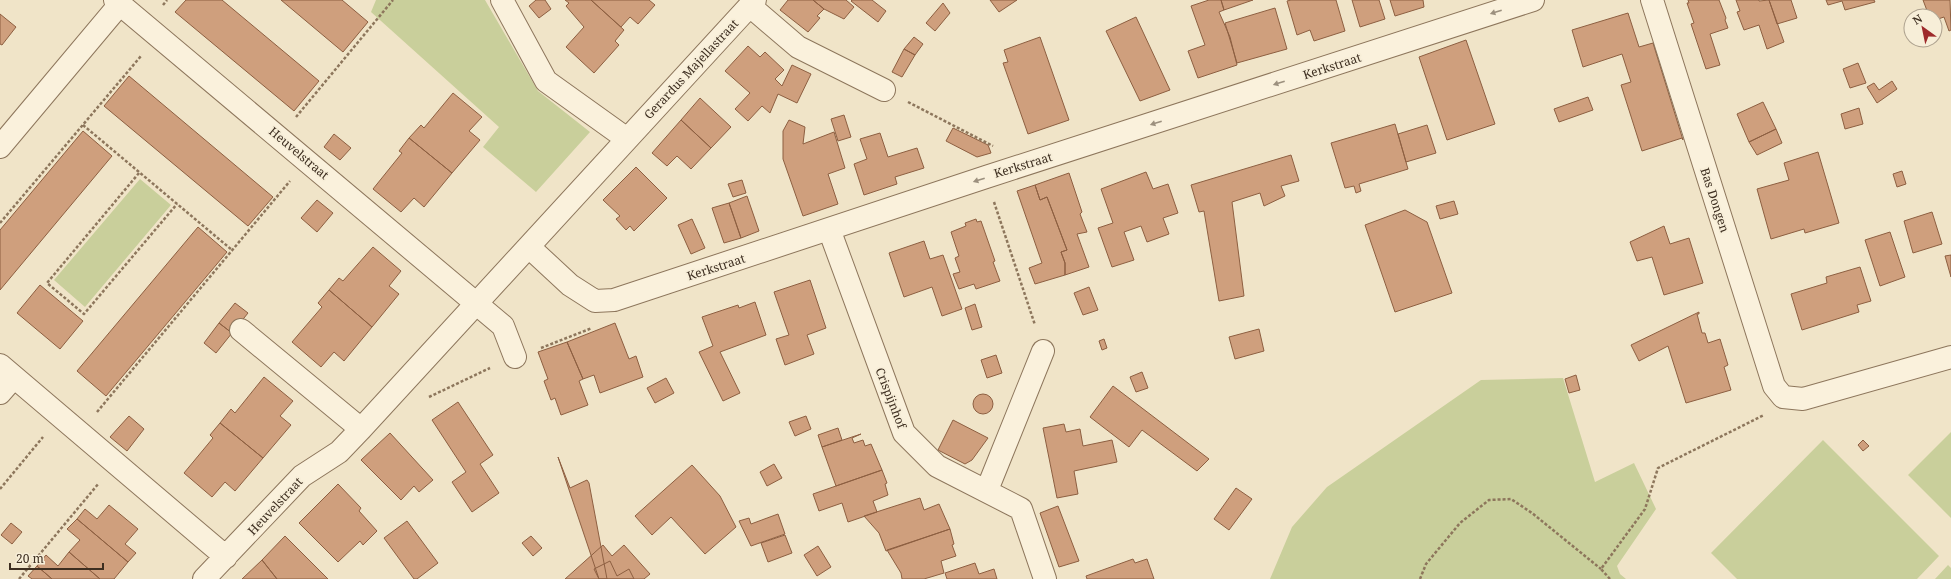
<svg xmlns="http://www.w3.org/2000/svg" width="1951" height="579" font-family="'Noto Serif',serif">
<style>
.green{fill:#c9cf9b}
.building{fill:#cf9f7d;stroke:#8d5f41}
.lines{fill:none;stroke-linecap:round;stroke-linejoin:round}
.minor-casing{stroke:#8d765c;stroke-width:24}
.path{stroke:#8d765c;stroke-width:2.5;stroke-dasharray:3 2;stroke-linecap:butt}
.minor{stroke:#faf1dc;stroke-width:22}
.oneway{fill:#9c907e}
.labels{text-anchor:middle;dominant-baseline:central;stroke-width:3.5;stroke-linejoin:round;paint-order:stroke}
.street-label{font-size:12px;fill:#3d2e20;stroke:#f7eed8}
</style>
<rect width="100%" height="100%" fill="#f0e4c8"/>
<path class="green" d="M376,0h109l53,91 52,41 -54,60 -53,-45 16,-20 -128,-115z
M140,179l31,26 -86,102 -31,-27z
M1563,378l32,104 39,-19 22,46 -39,57 3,8 6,5h-356l22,-52 35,-40 154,-107z
M1951,432v86l-43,-43z
M1823,440l116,116 -22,23h-180l-26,-26z
M1948,565l3,3v11h-16z"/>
<path class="building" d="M186,0h36l97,81 -25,30 -119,-99z
M281,0h61l26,22 -25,30z
M536,0h9l6,9 -12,9 -10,-12z
M565,0h26l33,30 -9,11 4,4 -25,28 -28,-26 18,-20 -18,-21 3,-3z
M591,0h58l6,5 -17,19 -8,-7 -9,10z
M788,0h25l11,9 -7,7 3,2 -12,14 -28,-22z
M813,0h33l8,7 -10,12 -20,-10z
M852,0h20l14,11 -8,11 -27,-21z
M990,0h27l-18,12z
M1209,0h12l3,10 -5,2 11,25 7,28 -39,13 -10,-27 17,-6 -14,-39z
M1221,0h32l-29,10z
M1291,0h45l9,31 -31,10 -4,-11 -13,5 -10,-34z
M1352,0h27l6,19 -25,8z
M1390,0h33l1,7 -29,9z
M1688,0h31l7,18 -1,2 3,8 -18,6 10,31 -14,4 -15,-45 3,-1 -7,-20h2z
M1736,0h23v1l10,-1 15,42 -17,7 -8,-24 -15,5 -7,-18 3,-1z
M1769,0h22l6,18 -20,6z
M1826,0h48l1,2 -30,8 -3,-9 -14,4z
M1923,0h27l1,30 -2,1 -5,-14 -9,3v-4h-6z
M943,3l7,10 -15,18 -9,-8z
M1275,8l12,41 -50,14 -12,-40z
M1628,13l11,34 14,-4 30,97 -1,-2 -40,13 -21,-66 10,-3 -9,-28 -39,13 -11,-37z
M0,14l16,13 -14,18 -2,-1z
M1136,17l34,73 -30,11 -34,-70z
M914,37l9,7 -8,11 -11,-6z
M1040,37l29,83 -41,14 -25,-71 5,-1 -4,-12z
M1466,40l29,84 -48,16 -28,-83z
M748,46l12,11 5,-5 19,18 -9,9 7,7 10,-21 19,9 -14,29 -19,-9 -8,19 -8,-7 -14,15 -13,-12 15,-16 -25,-22z
M904,49l11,6 -13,22 -10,-5z
M1858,63l8,20 -16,5 -7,-19z
M129,76l144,121 -25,29 -144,-120z
M1892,81l5,8 -20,14 -10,-16 7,-4 5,7z
M453,93l29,24 -13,14 11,9 -28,33 -43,-35 12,-13 3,3z
M1588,97l5,13 -34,12 -5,-13z
M700,98l31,29 -20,21 -30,-28z
M1763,102l13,27 -27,13 -12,-28z
M1859,108l4,16 -18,5 -4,-15z
M844,115l7,22 -13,4 -7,-22z
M681,120l30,28 -20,21 -14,-13 -10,10 -15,-13z
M789,120l16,7 -2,17 31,-12 11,36 -17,6 10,30 -35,12 -20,-57v-28z
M1395,124l13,45 -49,15 2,7 -5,2 -2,-7 -9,2 -14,-45z
M1427,125l9,28 -30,9 -8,-28z
M953,128l35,17 3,8 -14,4 -31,-16z
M1776,129l6,14 -25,12 -8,-13z
M83,131l29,25 -112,134v-60z
M880,133l8,24 29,-9 7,20 -29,9 2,7 -33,11 -10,-31 13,-5 -7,-20z
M334,134l17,14 -11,12 -16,-13z
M409,138l43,35 -28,34 -10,-9 -13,14 -28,-23 29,-36 -3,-2z
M1818,152l21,71 -34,10 -1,-4 -33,10 -14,-50 32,-9 -5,-17z
M1291,155l8,26 -18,5 4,10 -21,10 -4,-13 -28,9 12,94 -25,5 -15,-90 -5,1 -8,-27z
M636,167l31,31 -33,33 -4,-5 -4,4 -10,-11 4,-3 -17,-16z
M1902,171l4,13 -9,3 -4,-13z
M1146,172l7,17 15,-5 10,29 -15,5 6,16 -22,8 -6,-16 -17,6 10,28 -22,7 -14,-39 15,-5 -12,-34z
M1069,173l13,39 -2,2 7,18 -10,2 12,33 -24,8v-12l-4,-11 6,-2 -20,-53 -7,3 -5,-15z
M742,180l4,13 -13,4 -5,-13z
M1035,185l5,15 7,-3 20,53 -6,2 4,11v12l-30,9 -6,-16 13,-5 -25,-72z
M747,196l12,35 -18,7 -12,-35z
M317,200l16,13 -16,19 -16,-14z
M1454,201l4,13 -18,5 -4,-13z
M729,203l12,35 -17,5 -12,-35z
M1405,210l22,12 25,71 -57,19 -30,-87z
M1932,212l10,32 -29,9 -9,-32z
M692,219l13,29 -14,6 -13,-29z
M976,219l1,3 4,-1 14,40 -2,1 7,19 -24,8 -2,-5 -15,5 -6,-15 7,-2 -5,-14 4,-2 -8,-24 15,-6 -1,-3z
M1664,226l6,18 19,-6 14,45 -39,12 -12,-38 -15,4 -7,-19z
M198,227l29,25 -121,144 -29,-25z
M1890,232l15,45 -25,9 -15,-46z
M924,241l6,18 13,-4 19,54 -20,7 -10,-29 -28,10 -15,-44z
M373,247l28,24 -12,15 10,8 -27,33 -43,-37 10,-12 4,3z
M1951,255v22l-6,-21z
M1860,267l11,34 -14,4 2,7 -57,18 -11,-36 36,-11 -1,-6z
M810,280l16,48 -19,7 7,19 -29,11 -9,-26 13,-4 -15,-43z
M40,285l43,36 -23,28 -43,-36z
M1089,287l9,23 -15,5 -9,-22z
M329,290l43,37 -28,34 -10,-9 -13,15 -29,-25 30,-35 -4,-4z
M755,302l11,33 -46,17 20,41 -17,8 -24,-49 14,-6 -11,-29 36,-12 1,3z
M235,303l13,10 -16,20 -13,-10z
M975,304l7,23 -10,3 -7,-22z
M1699,312v2h-2l5,19h3l3,10 12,-4 8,26 -4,2 7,23 -45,13 -18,-57 -29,15 -8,-16z
M219,323l13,10 -16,20 -12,-10z
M615,323l14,36 7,-3 7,21 -43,16 -6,-18 -11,4 -16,-37z
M1259,329l5,22 -29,8 -6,-22z
M1104,339l3,9 -5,2 -3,-9z
M567,342l16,37 -4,2 9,24 -27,10 -6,-17 -4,2 -7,-19 4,-2 -10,-27z
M996,355l6,18 -15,5 -6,-18z
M1142,372l6,16 -12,4 -6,-15z
M1576,375l4,15 -11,3 -4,-14z
M264,377l29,24 -13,15 11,9 -28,33 -43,-35 11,-14 4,4z
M666,378l8,15 -19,10 -8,-15z
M1113,386l96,73 -12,12 -55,-41 -13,17 -39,-30z
M973 404a10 10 0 1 1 20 0a10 10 0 1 1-20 0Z
M458,402l35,53 -13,9 19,29 -27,19 -20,-30 14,-10 -34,-52z
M129,416l15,13 -17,22 -17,-14z
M806,416l5,13 -16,7 -6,-14z
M953,420l35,18 -16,22 -7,4 -27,-14z
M220,423l43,35 -28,33 -10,-9 -13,15 -28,-24 29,-35 -3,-3z
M1064,424l2,8 14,-3 3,17 29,-6 5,22 -43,9 4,23 -21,4 -14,-70z
M838,428l4,12 -20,7 -4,-12z
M390,433l43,47 -14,12 -5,-6 -13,14 -40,-40z
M861,434l-9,4 2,5 9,-3 2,6 6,-2 11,26 -46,16 -14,-39z
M1863,440l6,6 -6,5 -5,-6z
M558,457l12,31 17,-8 2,3 18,96h-8z
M774,464l8,14 -15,8 -7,-14z
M692,465l28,31 16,31 -31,27 -34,-37 -19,18 -17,-19z
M882,470l5,13 -2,1 3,11 -15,6 4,11 -29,10 -6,-19 -23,8 -6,-17z
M338,484l23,24 -2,3 18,20 -14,14 -3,-4 -22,21 -39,-39z
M1236,488l16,11 -23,31 -15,-11z
M920,498l4,12 15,-6 11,25 -64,22 -7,-18 -15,-17z
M109,505l29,24 -13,15 11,9 -8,9 -51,-43 8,-10 12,10z
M1058,506l21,55 -20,6 -19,-54z
M778,514l7,20 -34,12 -12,-25 10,-3 2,6z
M77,519l51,43 -14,17h-14l-31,-27 11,-12 -13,-11z
M407,521l31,42 -21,16h-3l-30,-41z
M11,523l11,9 -10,12 -11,-9z
M950,529l4,15 -2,1 4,11 -15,5 3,12 -20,6h-22l-1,-6 -14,-23z
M785,535l7,18 -24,9 -7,-19z
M285,536l43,43h-51l-15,-19z
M531,536l11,12 -9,8 -11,-13z
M603,545l9,11 12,-11 26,29 -6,5h-79z
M818,546l13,21 -14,9 -13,-21z
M69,552l31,27h-48l-15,-13 9,-11 12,11z
M1133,559l2,4 12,-4 7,20h-67l-1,-3z
M262,560l15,19h-35z
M610,561l7,15 12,-7 5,10h-35l-5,-10z
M975,563l4,11 15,-5 3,10h-50l-2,-6z
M37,566l15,13h-20l-4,-3z"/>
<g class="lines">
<g class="minor-casing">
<path id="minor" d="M115,0l388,326 12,31
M502,0l44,81 81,58
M1652,0l122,386 9,11 20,2 148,-42
M750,6l48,41 86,43
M0,147l120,-143
M829,229l75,204 33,33 84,43 24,70
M529,247l41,38 25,16 19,-1 372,-123 547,-177
M241,330l120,99
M0,365l226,192
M0,393l14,-16
M987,490l56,-139
M204,579l98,-103 37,-24 22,-23 394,-429"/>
</g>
<path class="path" d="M163,5l4,-5
M908,102l85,44
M296,117l97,-117
M83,125l149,125
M139,173l-92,110 37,31 93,-110
M994,202l41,123
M0,223l141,-167
M541,348l51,-20
M429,397l61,-29
M97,412l193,-231
M0,489l43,-52
M19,579l80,-96
M1420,579l6,-15 34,-41 29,-23 22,-1 21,14 69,56
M1610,579l-9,-10 44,-60 13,-41 106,-53"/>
<use href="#minor" class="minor"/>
</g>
<defs><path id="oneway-solid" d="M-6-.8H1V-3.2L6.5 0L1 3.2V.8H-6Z"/></defs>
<g class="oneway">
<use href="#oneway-solid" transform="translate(1496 12) rotate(162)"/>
<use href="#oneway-solid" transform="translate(1279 83) rotate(162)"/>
<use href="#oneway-solid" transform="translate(1156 123) rotate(162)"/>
<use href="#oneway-solid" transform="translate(979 180) rotate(162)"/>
</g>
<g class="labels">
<g class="street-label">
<text transform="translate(1332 66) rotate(-18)">Kerkstraat</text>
<text transform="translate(691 69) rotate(-47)">Gerardus Majellastraat</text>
<text transform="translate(299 153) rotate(40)">Heuvelstraat</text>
<text transform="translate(1023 165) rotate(-17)">Kerkstraat</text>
<text transform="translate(1715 200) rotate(72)">Bas Dongen</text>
<text transform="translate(716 267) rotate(-18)">Kerkstraat</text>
<text transform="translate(891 398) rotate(69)">Crispijnhof</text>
<text transform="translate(275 506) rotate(-47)">Heuvelstraat</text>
</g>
</g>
<g transform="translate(1923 28) rotate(327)"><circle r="19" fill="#f7eed8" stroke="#ada18e"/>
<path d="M0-3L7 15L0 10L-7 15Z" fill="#9e2a2b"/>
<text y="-6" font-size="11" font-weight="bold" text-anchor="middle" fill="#3d2e20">N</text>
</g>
<path d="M10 563v6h93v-6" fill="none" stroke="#3d2e20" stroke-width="2"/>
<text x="16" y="563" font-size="12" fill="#3d2e20" stroke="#f7eed8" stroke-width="3" paint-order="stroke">20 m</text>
</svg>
